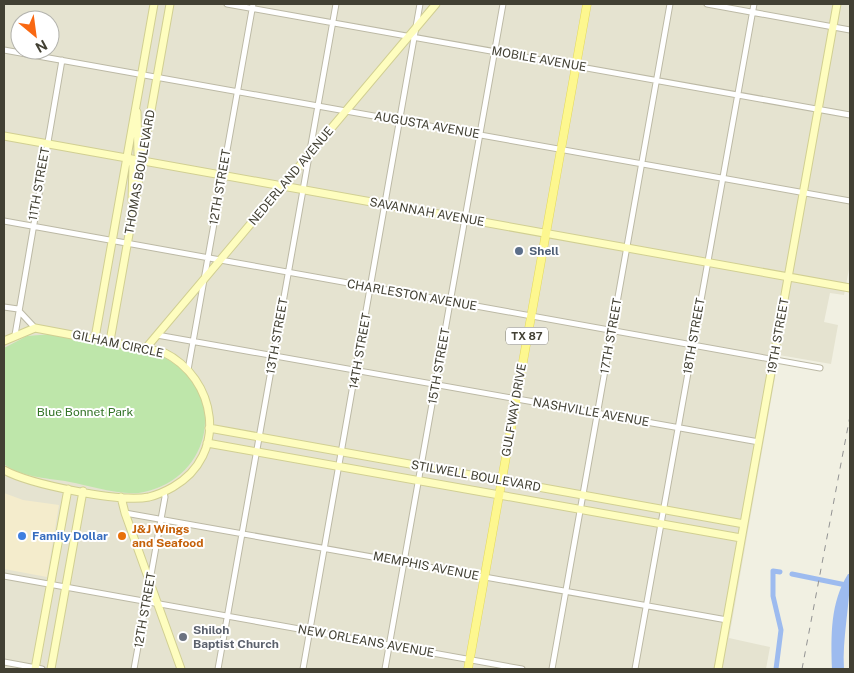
<svg xmlns="http://www.w3.org/2000/svg" width="854" height="673" font-family="'Public Sans',sans-serif">
<style>
.residential{fill:#e5e3d0;fill-rule:evenodd}
.commercial{fill:#f4eccc}
.green{fill:#bee6aa}
.water{fill:#9dbbef}
.lines{fill:none;stroke-linecap:round;stroke-linejoin:round}
.canal{stroke:#9dbbef;stroke-width:5}
.street-casing{stroke:#bcb9a5;stroke-width:7}
.secondary-casing{stroke:#d1cf92;stroke-width:9}
.primary-casing{stroke:#e2d85f;stroke-width:9}
.street{stroke:#fff;stroke-width:5}
.secondary{stroke:#fefdbf;stroke-width:7}
.primary{stroke:#fdf78f;stroke-width:8}
.rail{stroke:#939393;stroke-width:1;stroke-dasharray:6 6;stroke-linecap:butt}
.service-dot{fill:#5c6f8a;stroke:#fff;stroke-width:2}
.shop-dot{fill:#3f7fe0;stroke:#fff;stroke-width:2}
.food-dot{fill:#e8710a;stroke:#fff;stroke-width:2}
.worship-dot{fill:#6b7280;stroke:#fff;stroke-width:2}
.labels{text-anchor:middle;dominant-baseline:central;stroke-width:4;stroke-linejoin:round;paint-order:stroke}
.shield{fill:#fff;stroke:#7b7970;stroke-width:1}
.shield-label{font-size:11px;font-weight:bold;fill:#424033}
.street-label{font-size:12px;fill:#424033;stroke:#fff}
.service-label{font-size:12px;font-weight:bold;fill:#4e5e75;stroke:#fff;text-anchor:start}
.park-label{font-size:12px;fill:#337327;stroke:#fff}
.food-label{font-size:12px;font-weight:bold;fill:#c56008;stroke:#fff;text-anchor:start}
.shop-label{font-size:12px;font-weight:bold;fill:#366cbe;stroke:#fff;text-anchor:start}
.worship-label{font-size:12px;font-weight:bold;fill:#5b616d;stroke:#fff;text-anchor:start}
</style>
<rect width="100%" height="100%" fill="#f1f0e2"/>
<path class="residential" d="M4,4h846v260l-6,31 -14,-2 -6,29 14,3 -7,39 -52,-9 -50,283 41,9 -4,22h-762zM20,20h30v30h-30z"/>
<path class="commercial" d="M4,493l19,7 36,5 -12,72 -43,-8z"/>
<path class="green" d="M53,334c29,5 91,12 114,25 62,35 44,119 -23,133 -20,5 -57,-7 -79,-11 -19,-3 -45,-4 -61,-17v-116l23,-12z"/>
<path class="water" d="M848,574h2c0,32 -8,65 -6,95h-12c-1,-33 -2,-66 16,-95z"/>
<g class="lines">
<path class="canal" d="M792,574l54,11
M776,669l5,-39 -8,-34v-25l7,1"/>
<g class="street-casing">
<path id="street" d="M227,4l623,111
M707,4l143,26
M4,50l846,151
M4,221l816,147
M4,307l14,2
M20,312l15,16
M15,335l47,-275
M157,335l602,107
M188,370l65,-366
M125,513l602,107
M4,576l518,93
M4,662l38,7
M134,669l31,-172 -1,-5
M218,669l118,-665
M303,669l117,-665
M385,669l118,-665
M552,669l118,-665
M635,669l119,-665"/>
</g>
<g class="secondary-casing">
<path id="secondary" d="M137,112l1,42 4,6
M4,136l846,152
M127,158l6,6 -1,36
M95,338l59,-334
M4,341l31,-13 128,24c54,26 66,103 10,135 -7,4 -16,8 -24,10 -29,6 -120,-13 -145,-27
M110,341l60,-337
M146,348l290,-344
M209,428l535,96
M207,443l534,95
M121,497l4,16 56,156
M35,669l33,-180
M51,669l32,-178
M718,669l119,-665"/>
</g>
<g class="primary-casing">
<path id="primary" d="M468,669l119,-665"/>
</g>
<use href="#street" class="street"/>
<use href="#secondary" class="secondary"/>
<use href="#primary" class="primary"/>
<path class="rail" d="M802,669l48,-253"/>
</g>
<circle class="service-dot" cx="519" cy="251" r="5"/>
<circle class="shop-dot" cx="22" cy="536" r="5"/>
<circle class="food-dot" cx="122" cy="536" r="5"/>
<circle class="worship-dot" cx="183" cy="637" r="5"/>
<g class="labels">
<rect class="shield" x="506" y="327.5" width="42" height="17" rx="4"/>
<g class="shield-label">
<text x="527" y="336">TX 87</text>
</g>
<g class="street-label">
<text transform="translate(539 59) rotate(10)">MOBILE AVENUE</text>
<text transform="translate(427 125) rotate(10)">AUGUSTA AVENUE</text>
<text transform="translate(140 172) rotate(-80)">THOMAS BOULEVARD</text>
<text transform="translate(291 176) rotate(-50)">NEDERLAND AVENUE</text>
<text transform="translate(39 184) rotate(-80)">11TH STREET</text>
<text transform="translate(220 187) rotate(-80)">12TH STREET</text>
<text transform="translate(427 212) rotate(10)">SAVANNAH AVENUE</text>
<text transform="translate(412 295) rotate(10)">CHARLESTON AVENUE</text>
<text transform="translate(277 336) rotate(-80)">13TH STREET</text>
<text transform="translate(611 336) rotate(-80)">17TH STREET</text>
<text transform="translate(694 336) rotate(-80)">18TH STREET</text>
<text transform="translate(778 336) rotate(-80)">19TH STREET</text>
<text transform="translate(118 344) rotate(12)">GILHAM CIRCLE</text>
<text transform="translate(360 351) rotate(-80)">14TH STREET</text>
<text transform="translate(439 366) rotate(-80)">15TH STREET</text>
<text transform="translate(514 410) rotate(-80)">GULFWAY DRIVE</text>
<text transform="translate(591 412) rotate(10)">NASHVILLE AVENUE</text>
<text transform="translate(476 476) rotate(10)">STILWELL BOULEVARD</text>
<text transform="translate(426 566) rotate(11)">MEMPHIS AVENUE</text>
<text transform="translate(145 610) rotate(-80)">12TH STREET</text>
<text transform="translate(366 641) rotate(10)">NEW ORLEANS AVENUE</text>
</g>
<g class="service-label">
<text x="529" y="251">Shell</text>
</g>
<g class="park-label">
<text x="85" y="412">Blue Bonnet Park</text>
</g>
<g class="food-label">
<text x="132" y="529">J&amp;J Wings<tspan x="132" dy="14">and Seafood</tspan></text>
</g>
<g class="shop-label">
<text x="32" y="536">Family Dollar</text>
</g>
<g class="worship-label">
<text x="193" y="630">Shiloh<tspan x="193" dy="14">Baptist Church</tspan></text>
</g>
</g>
<rect width="854" height="673" fill="none" stroke="#424033" stroke-width="10"/>
<g transform="translate(35 35) rotate(151)"><circle r="24" fill="#ffffff" stroke="#b3b3ad"/>
<path d="M0-4L9 19L0 12L-9 19Z" fill="#f96812"/>
<text y="-8" font-size="14" font-weight="bold" text-anchor="middle" fill="#424033">N</text>
</g>
</svg>
